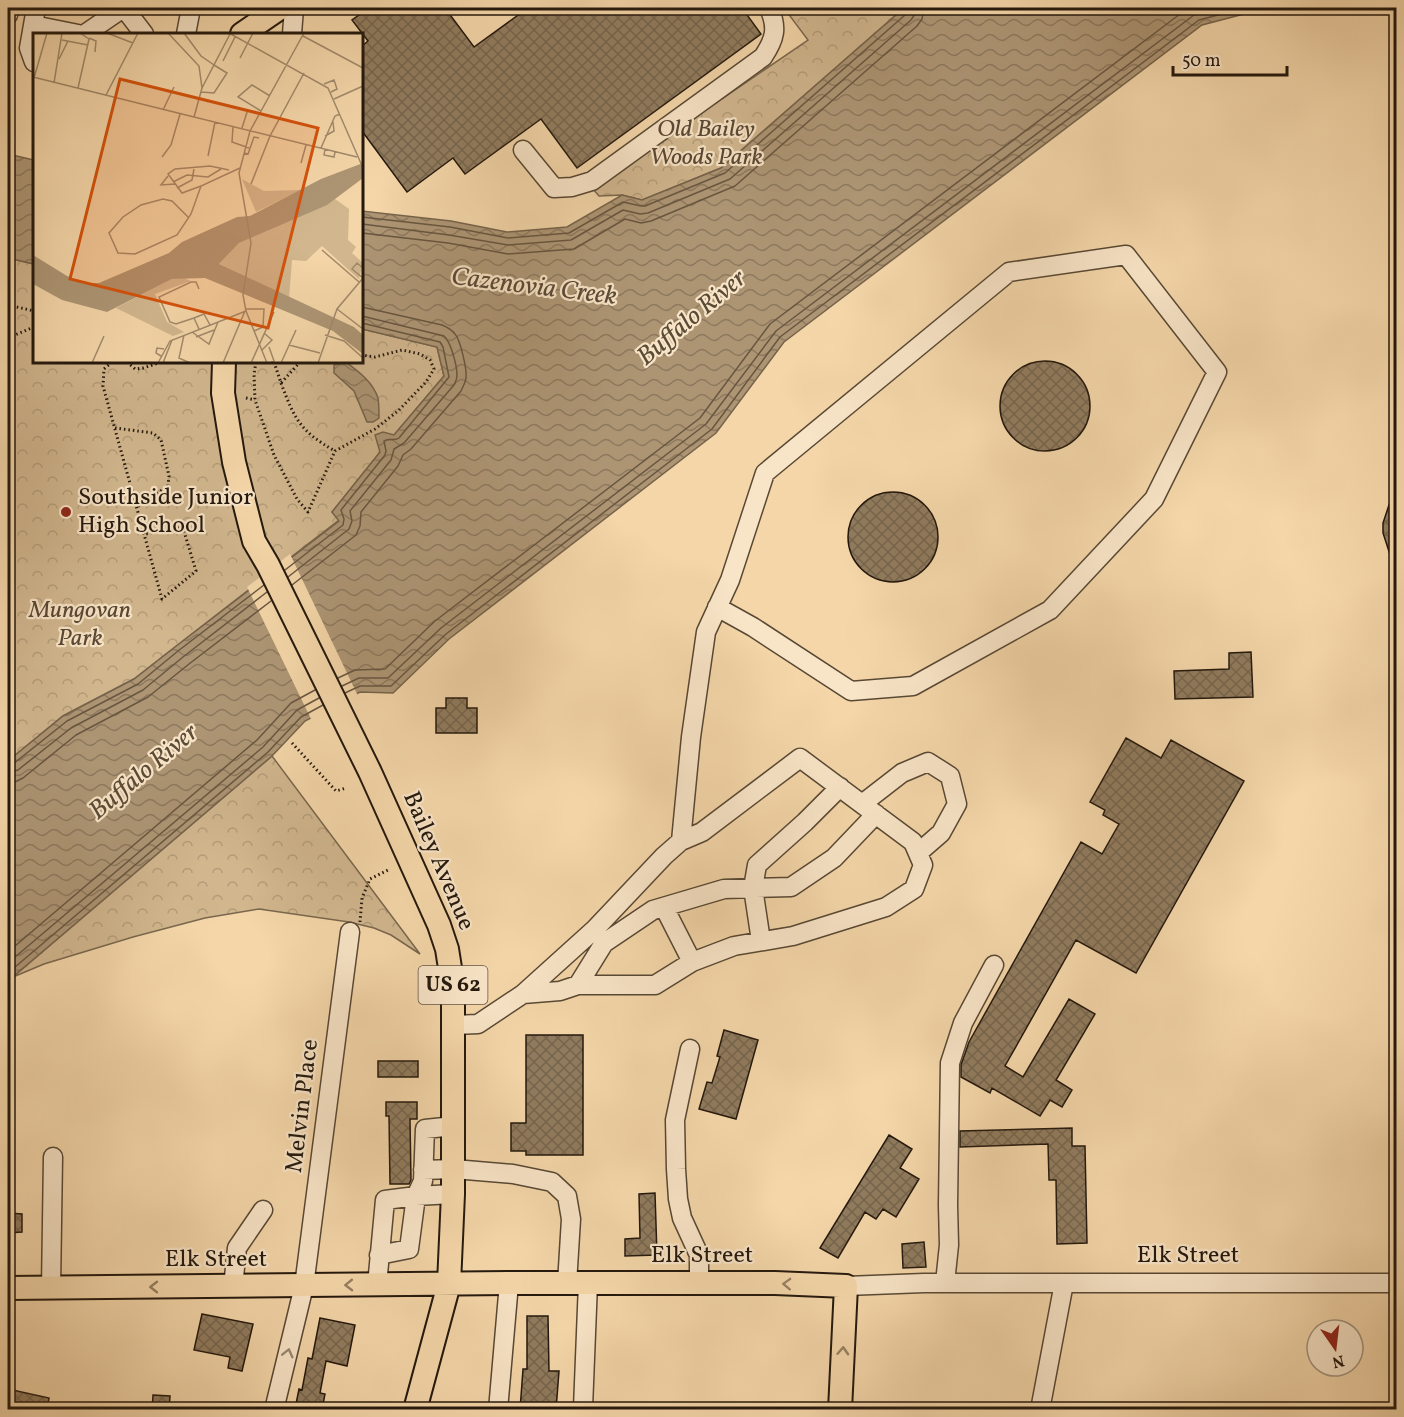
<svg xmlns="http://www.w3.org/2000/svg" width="1404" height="1417" font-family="Vollkorn,serif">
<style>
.forest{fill:url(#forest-crowns);stroke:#7a674e;stroke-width:1.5}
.water{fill:url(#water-waves);stroke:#76634b;stroke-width:1.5}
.pier{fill:#f4d6a9}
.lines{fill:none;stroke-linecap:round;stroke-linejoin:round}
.shore{stroke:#685640;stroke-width:1.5}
.building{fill:url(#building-cross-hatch);stroke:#24180d;stroke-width:1.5}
.minor-casing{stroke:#584834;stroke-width:21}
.major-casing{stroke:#24180d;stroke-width:26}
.path{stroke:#24180d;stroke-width:3;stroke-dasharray:1.5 3;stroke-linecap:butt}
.minor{stroke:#f8e4c7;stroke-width:18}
.major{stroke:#f4d6a9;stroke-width:22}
.oneway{stroke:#968063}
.oneway2{stroke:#998873}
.poi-dot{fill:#8f2418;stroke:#f8e4c7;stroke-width:2}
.labels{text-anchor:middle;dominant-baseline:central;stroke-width:4.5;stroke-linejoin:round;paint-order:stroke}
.shield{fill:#f8e4c7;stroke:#645545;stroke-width:1.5}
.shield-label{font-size:22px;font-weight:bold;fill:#24180d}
.park-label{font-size:24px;font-style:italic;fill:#584734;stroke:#f8e4c7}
.poi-label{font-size:24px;fill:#24180d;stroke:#f8e4c7;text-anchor:start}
.street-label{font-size:24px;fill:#24180d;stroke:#f8e4c7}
.water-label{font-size:26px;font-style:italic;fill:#5b4a36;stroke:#f8e4c7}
.inset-road{fill:none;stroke:#a18a6b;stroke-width:1.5}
.view{fill:#d4520c;fill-opacity:0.15;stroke:#d4520c;stroke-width:3}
.inset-edge{fill:none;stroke:#24180d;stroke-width:3}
</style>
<defs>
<pattern id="forest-crowns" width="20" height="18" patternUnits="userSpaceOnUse" patternTransform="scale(1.5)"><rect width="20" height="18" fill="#d1b68e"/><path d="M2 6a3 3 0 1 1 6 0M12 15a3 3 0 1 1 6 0" fill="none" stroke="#b39c79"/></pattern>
<pattern id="water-waves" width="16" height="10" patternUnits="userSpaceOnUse" patternTransform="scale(1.5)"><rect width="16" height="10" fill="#ad9574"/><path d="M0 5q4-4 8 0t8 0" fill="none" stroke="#8d795e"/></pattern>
<pattern id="building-cross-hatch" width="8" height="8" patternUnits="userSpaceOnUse" patternTransform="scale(1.5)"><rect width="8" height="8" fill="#907b5e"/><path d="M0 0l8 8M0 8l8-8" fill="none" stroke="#75644c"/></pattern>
</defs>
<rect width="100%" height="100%" fill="#f4d6a9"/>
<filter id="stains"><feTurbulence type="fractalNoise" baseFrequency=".00333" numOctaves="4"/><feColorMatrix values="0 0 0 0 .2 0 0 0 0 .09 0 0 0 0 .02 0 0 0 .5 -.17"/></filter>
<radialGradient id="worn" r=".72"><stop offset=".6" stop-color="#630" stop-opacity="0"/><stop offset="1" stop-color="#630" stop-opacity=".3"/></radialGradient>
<path class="forest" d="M784,8h120l-183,160 -79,32 -20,-5 -23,1 -7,-8 216,-148z
M8,258l26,6v98h328v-33l75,18 7,29 -50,59 -62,77 7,8 -164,127 -41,32 -71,37 -55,45z
M272,756l148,198 -29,-19 -17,-7 -25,-6 -90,-13 -54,9 -72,19 -89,27 -31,13z"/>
<path class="water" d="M904,8h363l-65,17 -418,317 -68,91 -267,206 -56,54 -33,-1 -55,29 -33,35 -264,225v-220l55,-45 71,-37 41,-32 164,-126 -7,-9 48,-60 -5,-17 8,-3 11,3 50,-59 -7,-29 -75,-18v-118l89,10 56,11 60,-5 55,-32 20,5 79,-32z
M1349,8h47v6z
M8,154l26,6v104l-26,-6z
M346,362c12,9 27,20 32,36 1,6 1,14 1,20l-6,4h-6l-13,-31 -20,-18v-8z"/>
<path class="pier" d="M290,554l68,142 -46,25 -65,-134z"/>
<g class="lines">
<path class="shore" d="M362,217l88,10 58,11 61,-5 54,-31 18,4h4l80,-33 180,-158 3,-7
M362,224l87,11 59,10 63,-5 52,-30 17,4 8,-1 82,-34 181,-159 4,-6v-6
M362,233l86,10 60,11 66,-5 51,-30 16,4 10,-2 84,-35 182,-160 5,-7 2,-11
M285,570l58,-45 1,-6 -3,-9 44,-55 1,-4 -2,-10c5,-4 10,1 15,-3l50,-61 -6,-30 -3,-5 -78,-19
M288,577l61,-48 3,-8 -2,-10 41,-51 3,-11 10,-6 50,-58c2,-4 3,-5 3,-10 0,-9 -6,-33 -13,-39l-82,-20
M292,585l64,-50 4,-9 1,-14 37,-46 5,-11 8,-6 50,-58c2,-5 5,-9 5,-14 1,-8 -6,-38 -11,-43 -4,-5 -8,-7 -13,-9l-80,-18
M338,678l17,-8 30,-1 50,-48 265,-203 70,-94 418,-316
M342,686l17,-8h29l53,-50 265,-204 70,-93 418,-316 22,-7
M345,693l15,-7h31l55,-52 266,-205 68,-92 419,-317 45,-12
M8,766l5,-2 54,-43 71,-37 40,-33 86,-66
M8,773l10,-3 53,-42 72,-38 40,-33 84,-65
M8,782h7l8,-4 53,-43 72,-38 41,-33 82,-63
M8,952l249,-212 34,-37 24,-13
M8,963l255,-216 34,-37 22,-12
M8,973l260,-221 33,-35 22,-12"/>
</g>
<path class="building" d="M369,8h76l29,39 54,-39h214l19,26 -184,134 -36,-49 -76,55 -12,-16 -46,34 -45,-61v-85l6,-5 -16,-21z
M1000 406a45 45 0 1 1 90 0a45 45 0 1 1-90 0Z
M1394,490l2,1v75l-2,1 -11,-34v-10z
M848 537a45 45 0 1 1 90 0a45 45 0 1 1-90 0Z
M1251,652l2,45 -78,2 -1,-28 55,-2v-16z
M446,698h21v10h10v25h-41v-25h10z
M1126,738l35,20 10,-18 73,41 -108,192 -60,-33 -71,126 18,11 46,-78 26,15 -39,66 16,10 -10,17 -12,-7 -10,16 -48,-28 -2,5 -29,-16v-12l8,-23 112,-200 21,12 17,-30 -16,-9 2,-5 -15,-8z
M724,1030l34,10 -22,79 -37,-10 8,-27 5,1 8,-26 -3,-1z
M526,1035h57v120h-57v-4h-15v-28h15z
M378,1061h40v16h-40z
M386,1102h31v17h-7l1,61 -2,4h-19l-1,-68h-3z
M1072,1128v18h13l2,97 -30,1 -1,-64h-7l-1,-36 -88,3v-16z
M889,1135l23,14 -12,19 19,11 -23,38 -13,-8 -7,10 -11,-7 -27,46 -18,-10z
M655,1193l2,62 -32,1v-17l15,-1 -1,-44z
M8,1213l14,1v18l-14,1z
M924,1242l2,25 -23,1 -1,-24z
M202,1314l51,10 -11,47 -14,-3 2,-11 -36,-7z
M527,1316h21l1,55h10l-3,39h-36l3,-41h4z
M320,1318l35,7 -8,41 -21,-5 -6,32 5,1 -3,15 -26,-5 3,-15 3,1 6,-32 4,1z
M8,1389l41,9 -2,12h-39z
M153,1395l17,1 -1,14h-17z"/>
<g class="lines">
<g class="minor-casing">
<path id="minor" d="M124,8l20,26
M8,15l1,-7
M33,25l45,9
M85,34l38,-26
M186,34l5,-26
M292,34l2,-26
M34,62l-5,-14 7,-40
M523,150l31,38 18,-1 20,-6 171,-124c12,-18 15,-29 6,-49
M862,804l40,-31 26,-11 22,14 7,28 -16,29 -23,20
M664,907l28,55
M761,941l-8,-53 4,-23 48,-43 35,-35
M578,985l26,-42 49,-33 71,-21 67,-2 43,-29 42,-44
M523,994l37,-3 18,-6h77l37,-23 42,-16 59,-10 93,-29 28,-18 9,-24 -10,-23 -113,-84 -98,74 -21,9
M454,1025l24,-1 45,-30 72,-65 69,-73 17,-15 10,-104 15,-105 24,-52 35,-107 244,-201 117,-17 91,117 -63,127 -104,111 -137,76 -62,5 -98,-64 -36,-20
M690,1049l-15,71 1,49 2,30 4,19 17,37v28
M423,1170l31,-1 59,5 39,8 15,14 4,23 -4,65
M379,1255l30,-6 7,-53 7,-15 2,-52 29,-3
M945,1283l4,-38 -1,-40 2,-142 13,-40 31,-58
M377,1285l8,-85 31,-4 37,-2
M846,1286l78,-3h472
M233,1287l4,-39 26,-38
M51,1288l2,-131
M583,1408l5,-125
M274,1410l30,-124 46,-354
M498,1410l11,-127
M1040,1410l24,-127"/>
</g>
<g class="major-casing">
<path id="major" d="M242,34l38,-26
M224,362l-1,31 11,69 20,79 14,24 102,207 69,153 8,24 6,38v207l-4,90 -34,126
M8,1288l501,-5h266l71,3 -6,124"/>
</g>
<path class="path" d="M8,305l26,6
M8,338l26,-11
M112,362l-8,7 -1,17 59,213 34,-28 -13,-43h-9l-29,6
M127,362l8,7 8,-1 19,-6
M256,362l-2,12 1,26 19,55 23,44 11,13 27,-61 40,-22 23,-18 28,-29 8,-13 -4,-9 -10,-6 -18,-4 -27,7 -13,-2
M274,362l7,21 19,-21
M281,383c14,37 19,48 54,68
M246,398l9,2
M115,428l38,5 8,7 8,36 -1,10 -31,21
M292,743l44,48 10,-3
M360,922l2,-24 8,-19 18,-9"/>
<use href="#minor" class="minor"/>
<use href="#major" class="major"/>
</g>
<defs><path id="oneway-chevron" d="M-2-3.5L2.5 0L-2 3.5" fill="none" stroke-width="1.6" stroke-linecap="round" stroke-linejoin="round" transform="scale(1.5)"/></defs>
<g class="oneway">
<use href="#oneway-chevron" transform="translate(787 1284) rotate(-178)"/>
<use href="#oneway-chevron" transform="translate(349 1285) rotate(179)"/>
<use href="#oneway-chevron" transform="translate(154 1287) rotate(180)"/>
<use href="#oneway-chevron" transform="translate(843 1351) rotate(-87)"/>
</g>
<use class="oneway2" href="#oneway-chevron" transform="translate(288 1353) rotate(-76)"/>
<circle class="poi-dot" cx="66" cy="512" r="6"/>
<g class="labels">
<rect class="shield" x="418.5" y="966" width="69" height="38" rx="4.5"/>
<g class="shield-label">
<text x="453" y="985">US 62</text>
</g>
<g class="park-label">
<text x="706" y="130">Old Bailey<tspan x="706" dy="28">Woods Park</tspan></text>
<text x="80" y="611">Mungovan<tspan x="80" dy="28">Park</tspan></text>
</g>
<g class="poi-label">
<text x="78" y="498">Southside Junior<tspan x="78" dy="28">High School</tspan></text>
</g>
<g class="street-label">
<text transform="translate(438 861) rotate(67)">Bailey Avenue</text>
<text transform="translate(303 1106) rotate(-83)">Melvin Place</text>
<text x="702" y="1256">Elk Street</text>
<text x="1188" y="1256">Elk Street</text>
<text x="216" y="1260">Elk Street</text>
</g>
<g class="water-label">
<text transform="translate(534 287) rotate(7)">Cazenovia Creek</text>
<text transform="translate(692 318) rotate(-40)">Buffalo River</text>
<text transform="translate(144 772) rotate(-40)">Buffalo River</text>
</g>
</g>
<g transform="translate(33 33)">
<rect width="330" height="330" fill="#f4d6a9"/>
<path d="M209,146l22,12 37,-1 -45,22zM302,166l14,10 -1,31 8,7 -4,6 11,10 -4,16 -37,-33 -16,15 -14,-1 -3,39 -70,-35 20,-21zM151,245l7,3 -36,13 12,28 17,10 -11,4 -57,-28 56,-29z" fill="#d1b68e"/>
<path d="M330,130v15l-36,27 -88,38 -20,21 135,63 9,8v19l-30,-23 -128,-53 -33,1 -65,33 -45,-12 -29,-16v-29l34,21 18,7h14l70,-30 13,-11 55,-25 13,-1 71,-37z" fill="#ad9574"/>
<path class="inset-road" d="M74,0l26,10M135,0l31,33 3,22M151,0l17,23 13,9M196,0l99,55 35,80M197,1l-28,54 -8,29 163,40M270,3l60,32M56,5l7,3 -1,11M29,7l26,5M207,25l13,-25M26,26l9,-18M190,28l12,-24M0,44l161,40M1,45l13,-45M21,50l8,-50M291,51l10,-4 3,9 -6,3M45,55l11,-49 -9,-6M168,59l13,1 13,-20 -13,-8M73,62l32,-62M301,66l29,-13M130,77l11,-23M228,78l-23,-14 14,-12 18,11M200,94l-1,15 17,6M209,95l6,-19M292,103l9,-5 -1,-9M288,115l14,-32 5,-2M292,116l-1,6 10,2 1,-5M211,120l4,1 6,-17 5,1M175,123l7,-34M129,124l9,-12 9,-31M268,130l5,-18M135,143l-7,9 14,-1M140,149l14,-7 21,2 13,-8M218,151l19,-48 34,-63M168,153l-19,7 -14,-19 7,-5 35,-3 19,4M144,155l15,-8 2,-11M155,184l-16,-16 -9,-2 -22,6 -18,12 -14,16 9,20 17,1 42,-19 14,-21 10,-28 39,-18M289,217l37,32M330,245l-11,-9 5,-6 6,5M213,276h18l-1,18 -9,4M304,276l26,20M213,278l21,52M161,285l-18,6 -6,-2 -11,-25 32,-15h5l3,7M166,296l-5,-11 10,-4 6,11M159,299l17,12 9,-22M151,302l-5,23 11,5M292,302l19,6 19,17M163,304l18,-7M256,312l31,8M236,314l5,14 -4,2M229,317l10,-10 -8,-7M128,323l-5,-3 1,-5 7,1M59,330l12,-27M125,330l12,-22 76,-30 -3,-16 8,-52 -12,-70 11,-42 54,-98M130,330l9,-23M190,330l22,-52M218,330l23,-51M248,330l15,-33M285,330l19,-54 26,-31"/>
<path class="view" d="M87,46l198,49 -50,200 -198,-49z"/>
<rect width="330" height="330" class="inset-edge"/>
</g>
<rect width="1404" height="1417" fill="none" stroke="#f4d6a9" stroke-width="30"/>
<rect x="9" y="9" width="1386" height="1399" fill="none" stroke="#24180d" stroke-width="3"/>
<rect x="15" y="15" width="1374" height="1387" fill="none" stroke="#24180d" stroke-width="1.5"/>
<g transform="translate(1335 1348) rotate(166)"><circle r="28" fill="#f8e4c7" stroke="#a3927d" stroke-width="1.5"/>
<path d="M0-4.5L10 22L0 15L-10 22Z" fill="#8f2418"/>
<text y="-9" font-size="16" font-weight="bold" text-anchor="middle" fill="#24180d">N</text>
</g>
<path d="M1173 66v9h114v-9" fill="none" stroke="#24180d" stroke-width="3"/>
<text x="1182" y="66" font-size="18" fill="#24180d" stroke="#f8e4c7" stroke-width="4.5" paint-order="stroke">50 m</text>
<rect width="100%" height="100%" filter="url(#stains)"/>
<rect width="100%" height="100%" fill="url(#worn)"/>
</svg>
